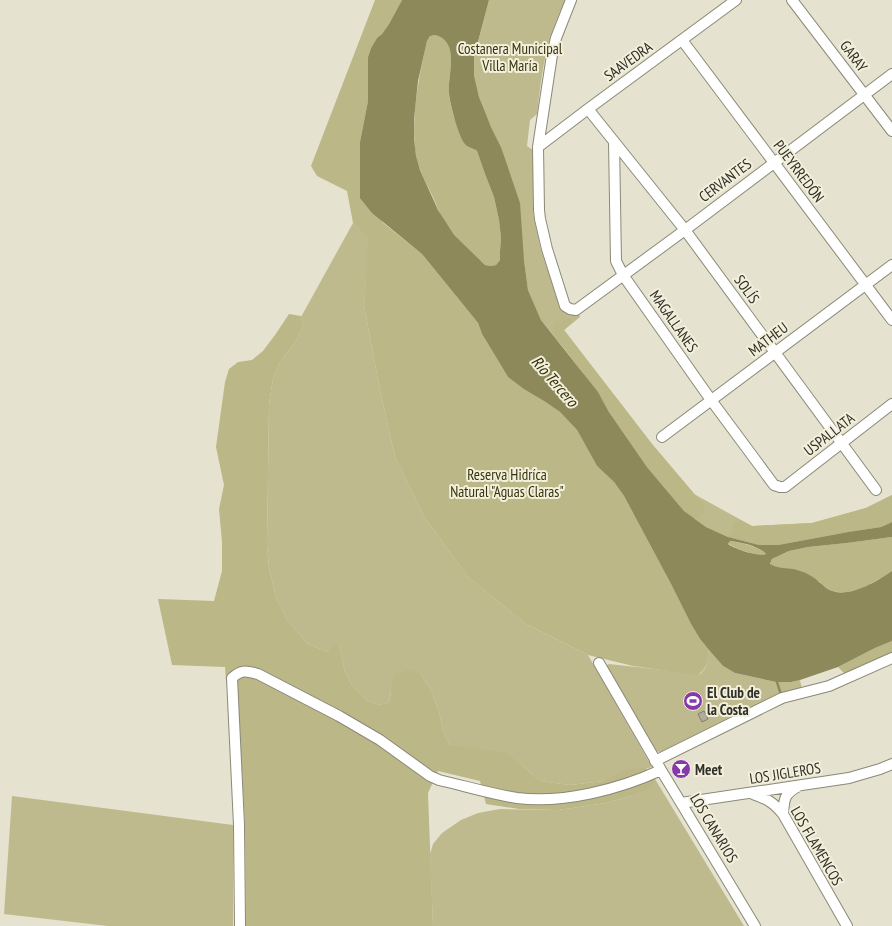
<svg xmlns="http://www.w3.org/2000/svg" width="892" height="926" font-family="'PT Sans Narrow',sans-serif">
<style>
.green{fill:#beba8d}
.forest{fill:#bbb787}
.water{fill:#8e895b;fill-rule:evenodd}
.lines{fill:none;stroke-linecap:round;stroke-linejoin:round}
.stream{stroke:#8e895b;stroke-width:2.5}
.building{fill:#b0ae9b;stroke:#807f6d}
.minor-casing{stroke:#8a8977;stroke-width:12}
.minor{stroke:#fff;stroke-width:10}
.labels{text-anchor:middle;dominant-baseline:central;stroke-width:4;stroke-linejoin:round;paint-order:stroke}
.park-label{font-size:15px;fill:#37330c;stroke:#f2f0dc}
.street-label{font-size:15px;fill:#302f27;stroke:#f2f0dc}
.poi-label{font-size:15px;font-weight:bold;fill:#302f27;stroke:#f2f0dc;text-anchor:start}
.water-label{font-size:16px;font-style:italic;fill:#343008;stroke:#f2f0dc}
</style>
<rect width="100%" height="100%" fill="#e5e3cf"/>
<path class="green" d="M489,0h76c-5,11 -10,23 -14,35 -8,25 -11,53 -14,79l-7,6 -3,26 6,4v63l2,10 6,27 19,58c5,7 11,8 19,6l1,3 -16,13 88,114 42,50 58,32 60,-3 54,-15 26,-13v27l-44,10 -89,13 -31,-8 -22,-10 -22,-16 -112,-153 -31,-38 -13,-30 -4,-30 -23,-113 -10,-20 -6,-13 -6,-17 -5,-22v-17z
M353,223l16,16 -5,67 16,84 15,67 30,61 43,59 58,47 62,31 64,112 -48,14 -34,4 -30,-4 -19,-17 -71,-19 -7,-14 -4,-19 -8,-22 -11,-17 -29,18 -2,11 -10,3 -13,-5 -14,-15 -7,-13 -6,-27 -11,7 -20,-8 -20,-23 -12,-23 -7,-30 -2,-23 2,-141 4,-26 7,-16 16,-21 7,-14 -2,-10z
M709,650l14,16 12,7 41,9h15l9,-2 2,9 -139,62 -3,1 -5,-1 -50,-85 4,-2 91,10c8,-6 7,-15 9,-24z
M652,774l92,152h-311l-3,-72 3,-10 9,-11 19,-13 17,-7 22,-4 58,1 48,-7 25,-7z
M12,796l221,29v101h-125l-104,-12z"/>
<path class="forest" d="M375,0h27l-13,24 -7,10 -5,4 -6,10 -3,9v44l-8,41 22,80 40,32 35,43 21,26 4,11 26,43 36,24 16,11 17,18 20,36 17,16 10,14 47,88 20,40 9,15 9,11c-2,11 -1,19 -12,25l-64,-9 -45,-11 -62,-31 -58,-47 -43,-59 -30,-61 -15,-67 -16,-84 4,-67 -15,-16 -6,-32 -30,-15 -6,-10z
M435,35c26,7 12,39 14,58 1,14 6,28 12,41 1,3 2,7 3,9 4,4 9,6 13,8l8,23 9,23 5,23 2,18 -1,13v9l-4,5 -5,1 -6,-1c-10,-9 -22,-19 -31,-29 -10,-12 -16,-27 -22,-41 -6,-13 -13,-25 -16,-39 -6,-36 3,-80 11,-115l3,-5z
M289,314l12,2 2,11 -7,14 -16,21 -7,16 -4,26 -2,141 2,23 7,30 12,23 20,23 20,8 6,-8 5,1 6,27 7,13 14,15 13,5 10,-3 5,-26 13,-6 13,3 11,17 8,22 4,19 7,14 56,8 15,11 19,17 30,4 34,-4 21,-11 19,-3 10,9 -2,11 -21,9 -25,7 -48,7 -39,-1 -33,-5 -6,-23 -42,-10 -10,22 5,133h-187l-1,-101 -8,-143 -11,-1 -1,-14 -53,-2 -14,-66 56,2 8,-30v-29l-3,-33 5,-24 -8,-38 9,-65 4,-13 9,-7 14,-2 11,-9 12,-16z
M569,318l4,4 -9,8 88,114 51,60 1,6 -5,8h-6l-9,-7 -37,-44 -38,-55 -11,-20 -46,-59 3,-10 7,-1z
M892,495v27l-11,5 -33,5 -70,13h-19l-31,-8 4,-5 1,-8 5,-5 14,7 60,-3 54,-15z
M892,537v34c-17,11 -41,27 -62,19 -4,-1 -7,-5 -10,-8l-50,-17 2,-6 17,-8 19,-4 39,-4z
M730,541c11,2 28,5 36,13 -8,3 -31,-5 -38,-11z
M892,641v14l-42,17 -6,1 -6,-6 37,-19z"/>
<path class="water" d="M402,0h87l-15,57v18l5,22 12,30 10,20 19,56 4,57 4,30 13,30 57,72 11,20 38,55 37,44 22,16 22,10 31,8h19l70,-13 33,-5 11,-5v15l-45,6 -39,4 -19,4 -17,8 -2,5c9,6 21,3 30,7 7,2 14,6 19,11 3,2 5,4 7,6 19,13 50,-6 66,-17v70l-17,7 -37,19 -38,13 -9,2h-15l-41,-9 -12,-7 -14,-16 -9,-11 -9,-15 -20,-40 -47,-88 -10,-14 -17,-16 -20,-36 -17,-18 -16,-11 -20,-12 -16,-12 -26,-43 -4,-11 -21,-26 -35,-43 -50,-41 -12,-15v-56l8,-41v-44l3,-9 6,-10 5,-4 7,-10zM435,35c26,7 12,40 14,58 1,12 9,40 15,50 4,5 9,5 13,8l8,23 9,23 5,23 2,18 -1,13v9l-4,5 -5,1 -6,-1 -31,-30 -16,-25 -18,-40 -4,-14 -2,-17v-20l4,-38 9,-40 3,-5zM730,541c10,1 29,5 36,13 -8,3 -31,-5 -38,-10z"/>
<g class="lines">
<path class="stream" d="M777,682l4,13"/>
</g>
<path class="building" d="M704,711l4,8 -6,3 -4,-8z"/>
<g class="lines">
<g class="minor-casing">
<path id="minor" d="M571,0l-15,38 -4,17 -14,92 1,63 1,9 7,30 18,57 5,3 6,1 109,-80 207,-156
M792,0l100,131
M682,40l210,280
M588,109l97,121 191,260
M614,141l2,120 7,14 88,125 63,85 6,2h5l107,-83
M538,147l50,-38 148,-109
M662,437l230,-172
M599,663l62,107 20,33 74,123
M655,761l127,-63 47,-12 63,-28
M753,794c14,5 20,8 30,20l64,112
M681,803l168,-25 31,-9 12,-5
M783,814c1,-14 1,-20 14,-27
M240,926l-1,-101 -7,-147c10,-9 14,-7 26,-4l81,42 41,24 50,36 9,4c26,6 52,14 78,18 46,6 103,-9 144,-28"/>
</g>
<use href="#minor" class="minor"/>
</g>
<defs>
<g id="stadium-disc" transform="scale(1)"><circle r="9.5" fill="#8739aa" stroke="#f2f0dc"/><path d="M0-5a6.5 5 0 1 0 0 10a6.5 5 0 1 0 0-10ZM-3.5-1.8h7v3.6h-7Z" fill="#fff"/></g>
<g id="bar-disc" transform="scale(1)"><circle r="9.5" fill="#8739aa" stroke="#f2f0dc"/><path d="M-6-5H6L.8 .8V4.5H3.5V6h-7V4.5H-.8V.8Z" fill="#fff"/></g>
</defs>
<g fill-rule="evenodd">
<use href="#stadium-disc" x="693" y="701"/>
<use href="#bar-disc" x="681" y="769"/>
</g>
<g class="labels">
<g class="park-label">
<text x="510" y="48">Costanera Municipal<tspan x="510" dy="17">Villa María</tspan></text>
<text x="507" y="474">Reserva Hidríca<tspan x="507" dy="17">Natural "Aguas Claras"</tspan></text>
</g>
<g class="street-label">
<text transform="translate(854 56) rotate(53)">GARAY</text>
<text transform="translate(628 61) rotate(-36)">SAAVEDRA</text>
<text transform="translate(799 171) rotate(53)">PUEYRREDÓN</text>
<text transform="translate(725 180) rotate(-37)">CERVANTES</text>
<text transform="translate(747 289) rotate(54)">SOLÍS</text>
<text transform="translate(674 321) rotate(55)">MAGALLANES</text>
<text transform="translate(768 339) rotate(-37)">MATHEU</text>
<text transform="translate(829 434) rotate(-38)">USPALLATA</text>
<text transform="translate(785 773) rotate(-9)">LOS JIGLEROS</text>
<text transform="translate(714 828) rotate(59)">LOS CANARIOS</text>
<text transform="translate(817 846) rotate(60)">LOS FLAMENCOS</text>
</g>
<g class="poi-label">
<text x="707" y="692">El Club de<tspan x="707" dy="17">la Costa</tspan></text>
<text x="695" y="769">Meet</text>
</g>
<g class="water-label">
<text transform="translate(555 381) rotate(49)">Río Tercero</text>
</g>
</g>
</svg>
